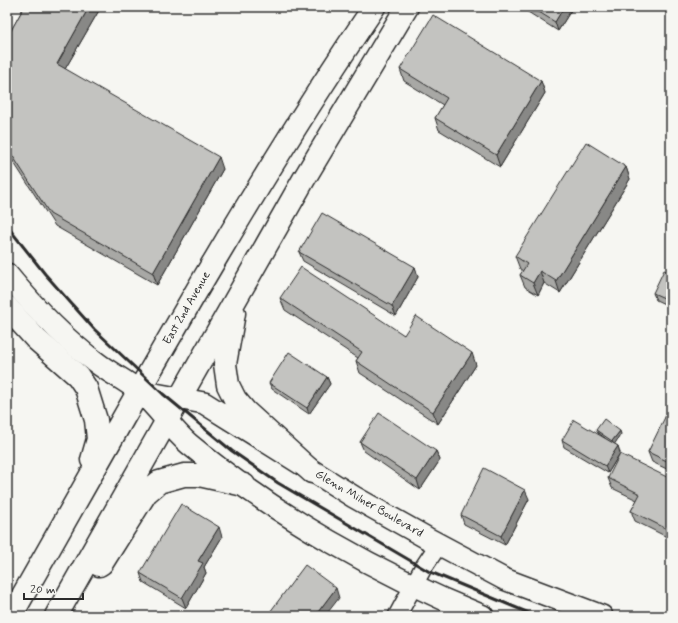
<svg xmlns="http://www.w3.org/2000/svg" width="678" height="623" font-family="Mynerve,sans-serif">
<style>
.lines{fill:none;stroke-linecap:round;stroke-linejoin:round}
.minor-casing{stroke:#2b2b2b;stroke-width:20}
.tertiary-casing{stroke:#2b2b2b;stroke-width:24}
.secondary-casing{stroke:#2b2b2b;stroke-width:25}
.minor{stroke:#f6f6f2;stroke-width:17}
.tertiary{stroke:#f6f6f2;stroke-width:21}
.secondary{stroke:#f6f6f2;stroke-width:22}
.rail{stroke:#2b2b2b;stroke-width:3}
.wall{fill:#a8a8a5;stroke:#2b2b2b}
.shaded-wall{fill:#888886;stroke:#2b2b2b}
.building{fill:#c3c3c0;stroke:#2b2b2b}
.labels{text-anchor:middle;dominant-baseline:central;stroke-width:4;stroke-linejoin:round;paint-order:stroke}
.street-label{font-size:12px;fill:#2b2b2b;stroke:#f6f6f2}
</style>
<rect width="100%" height="100%" fill="#f6f6f2"/>
<filter id="ink" filterUnits="userSpaceOnUse"><feTurbulence type="fractalNoise" baseFrequency=".025" numOctaves="2"/><feDisplacementMap in="SourceGraphic" scale="8" xChannelSelector="R" yChannelSelector="G"/><feConvolveMatrix kernelMatrix="1 2 1 2 8 2 1 2 1" color-interpolation-filters="sRGB"/></filter>
<g filter="url(#ink)">
<g class="lines">
<g class="minor-casing">
<path id="minor" d="M397,616l26,-48 16,-24"/>
</g>
<g class="tertiary-casing">
<path id="tertiary" d="M7,274c27,33 56,64 90,89 13,10 30,18 43,29 18,15 31,37 49,52 84,70 192,131 294,172
M139,391l65,12 150,94 73,41 77,41 98,37"/>
</g>
<g class="secondary-casing">
<path id="secondary" d="M7,307l29,32 42,37 8,12 10,32 2,19 -6,21
M234,313l-9,51 3,21 7,14 11,13 66,60
M99,565l3,-2 44,-70 13,-11 25,-7h15l45,10
M11,616c117,-205 230,-413 363,-609
M56,616l248,-437 103,-172"/>
</g>
<use href="#minor" class="minor"/>
<use href="#tertiary" class="tertiary"/>
<use href="#secondary" class="secondary"/>
<path class="rail" d="M7,226l38,48 49,55 69,65 69,57 46,32 150,88 108,45"/>
</g>
<path class="wall" d="M24,7h77l-36,62 158,100 -66,116 -102,-59 -48,-74v-117l1,1z
M520,7h53l-15,24z
M400,69l141,12 4,12 -45,74 -61,-37 -4,-12 8,-13 -39,-24z
M671,138v10l-3,-6z
M626,167l4,12 -70,114 -16,-10 -6,12 -13,-8 -5,-12 3,-4 -3,-2 -5,-13z
M299,252l116,15 3,10 -22,39 -93,-55z
M671,273v34l-15,-7 -3,-7z
M280,298l124,37 72,30 -38,59 -78,-51 -4,-12 2,-3 -73,-48z
M327,377l3,7 -21,30 -37,-25 -3,-6z
M671,410v61l-19,-9 -4,-10z
M596,430l25,4 -7,10 4,2 2,7 -12,20 -44,-26 -2,-7 43,-2 -7,-5z
M360,442l76,9 4,9 -20,30 -56,-39z
M608,478l63,1v60l-36,-18 -4,-10 6,-11 -25,-12z
M529,499l-24,46 -41,-21 -3,-9z
M222,537l-18,30 2,6 -20,35 -43,-26 -3,-9z"/>
<path class="shaded-wall" d="M89,7h12l-40,69 -4,-12z
M564,7h9l-15,24 -3,-9z
M541,81l4,12 -45,74 -4,-12z
M219,157l4,12 -66,116 -4,-12z
M626,167l4,12 -70,114 -4,-12z
M415,267l3,10 -22,39 -4,-10z
M540,271l4,12 -6,12 -5,-12z
M472,353l4,12 -38,59 -5,-12z
M327,377l3,7 -21,30 -2,-6z
M620,431l1,3 -7,11 -2,-4z
M618,446l2,7 -12,20 -3,-7z
M436,451l4,9 -20,30 -3,-10z
M525,490l4,9 -24,46 -4,-9z
M219,527l3,10 -18,30 2,6 -20,35 -4,-10 16,-37z
M336,588l3,10 -14,18h-10z"/>
<path class="building" d="M24,7h65l-32,57 162,93 -66,116 -103,-59 -43,-67v-112l1,1z
M531,7h33l-9,15z
M433,15l108,66 -45,74 -61,-37 12,-20 -47,-29z
M671,138v6l-3,-2z
M586,142l40,25 -70,114 -16,-10 -7,12 -13,-8 7,-11 -12,-8z
M322,213l93,54 -23,39 -93,-54z
M301,267l103,68 12,-19 56,37 -39,59 -77,-51 6,-9 -82,-54z
M664,270l7,3v28l-18,-8z
M289,352l38,25 -20,31 -38,-25z
M669,409l2,1v53l-23,-11z
M379,413l57,38 -19,29 -57,-38z
M604,419l16,12 -8,10 -16,-11z
M574,420l44,26 -13,20 -43,-26z
M620,454l51,25v52l-40,-20 9,-17 -32,-16z
M484,468l41,22 -24,46 -40,-21z
M181,504l38,23 -21,34 5,2 -21,35 -42,-25z
M305,565l31,23 -21,28h-48z"/>
</g>
<g class="labels">
<g class="street-label">
<text transform="translate(187 308) rotate(-60)">East 2nd Avenue</text>
<text transform="translate(369 504) rotate(30)">Glenn Milner Boulevard</text>
</g>
</g>
<rect width="678" height="623" fill="none" stroke="#f6f6f2" stroke-width="24"/>
<rect x="12" y="12" width="654" height="599" fill="none" stroke="#2b2b2b" stroke-width="1.5" filter="url(#ink)"/>
<path d="M24 593v6h59v-6" fill="none" stroke="#2b2b2b" stroke-width="2"/>
<text x="30" y="593" font-size="12" fill="#2b2b2b" stroke="#f6f6f2" stroke-width="3" paint-order="stroke">20 m</text>
</svg>
